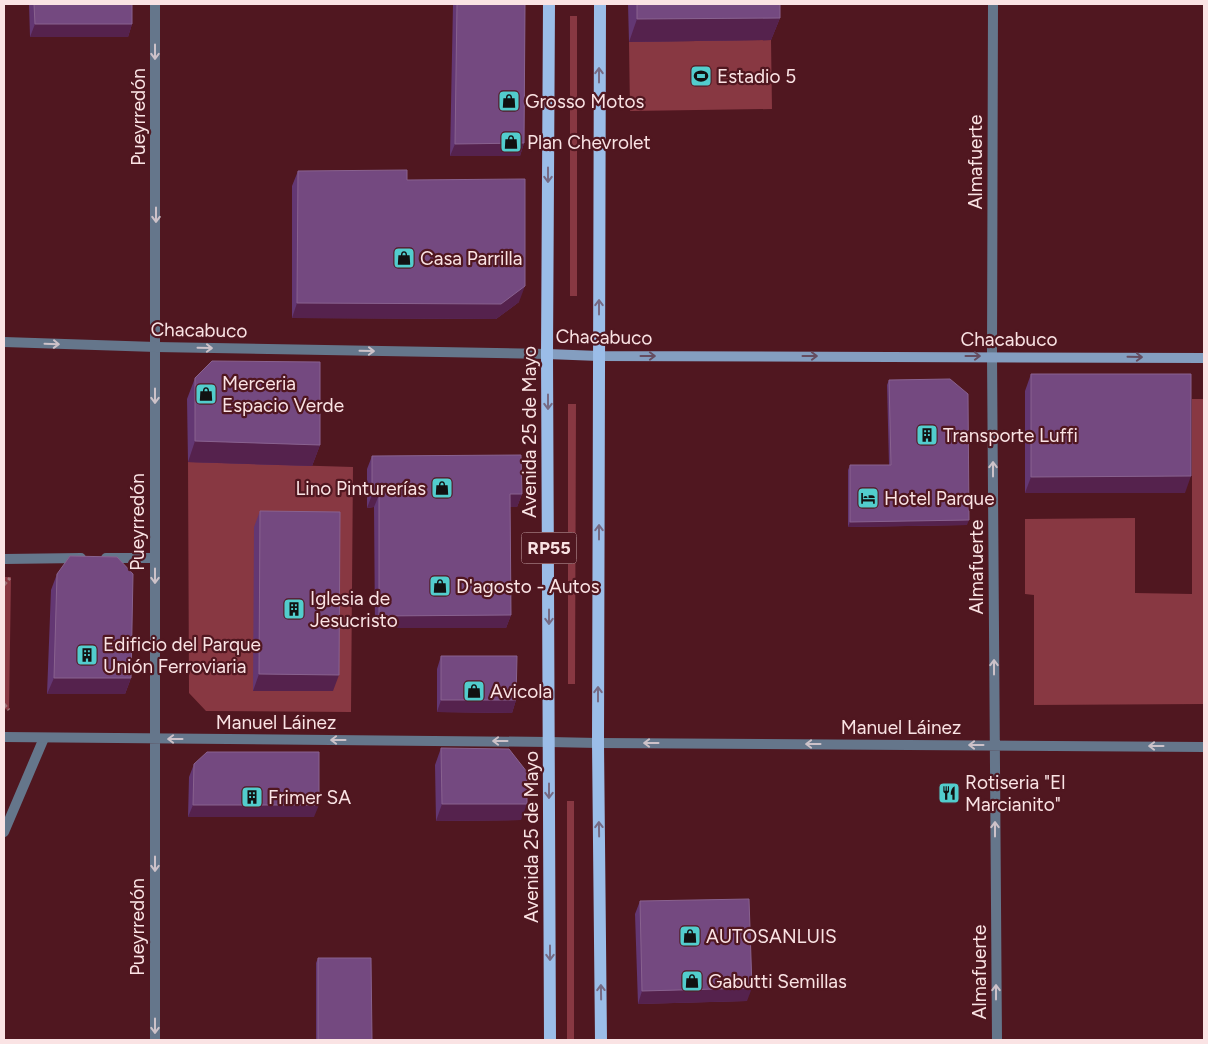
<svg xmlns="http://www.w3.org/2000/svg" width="1208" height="1044" font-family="Figtree,sans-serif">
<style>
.green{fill:#883842}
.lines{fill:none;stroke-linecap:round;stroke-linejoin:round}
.path{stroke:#9c7277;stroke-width:3;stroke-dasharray:4 2.5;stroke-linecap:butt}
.service{stroke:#65768b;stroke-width:10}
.minor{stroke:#65768b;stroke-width:10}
.tertiary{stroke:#65768b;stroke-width:10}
.secondary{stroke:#849ec0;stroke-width:10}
.primary{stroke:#9bbde8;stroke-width:12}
.wall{fill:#633773}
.shaded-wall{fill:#55224d}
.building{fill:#744980;stroke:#89628f}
.oneway{stroke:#cdc2c9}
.oneway2{stroke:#766a84}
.oneway3{stroke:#654d60}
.labels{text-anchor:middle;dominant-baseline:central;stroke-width:4.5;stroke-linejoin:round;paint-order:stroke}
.shield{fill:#501720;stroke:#c7a6a9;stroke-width:1}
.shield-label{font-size:18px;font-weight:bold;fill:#fae3e4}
.poi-label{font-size:19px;fill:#fae3e4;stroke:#501720;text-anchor:start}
.street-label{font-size:19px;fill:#fae3e4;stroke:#501720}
</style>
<rect width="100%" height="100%" fill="#501720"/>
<path class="green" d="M570,16h7v280h-7z
M771,40l1,69 -142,2 -1,-69z
M1192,399h12v305l-170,1v-110l-9,-1v-75l110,-1v75l57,1z
M568,404h8l-1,280h-7z
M188,462l165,5 -2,245 -145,-1 -17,-18z
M4,577h7l-2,133 -5,-1z
M567,801h7v239h-7z"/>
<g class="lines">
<path class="path" d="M4,585l6,-7
M4,704l5,6"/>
<path class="service" d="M106,558h49
M4,559l77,-1
M4,832l40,-94"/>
<path class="minor" d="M993,4l-1,352 5,684
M4,737l545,5
M598,743l606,4
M155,1040v-1036"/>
<path class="tertiary" d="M4,342l152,5 391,7
M549,742l49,1"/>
<path class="secondary" d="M547,354l52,2 605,2"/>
<path class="primary" d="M549,4l-2,350 3,686
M600,4l-2,739 3,297"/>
</g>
<path class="wall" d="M29,4h103v20l-4,13h-98z
M453,4h72l-1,139 -4,13h-70z
M628,4h152v14l-9,22 -142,2z
M298,171l109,9 112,122 -23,17 -204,-1v-132z
M1031,374l154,119h-160v-102z
M195,378l125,67 -8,21 -124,-4 -1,-63z
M889,380l78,145 -119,2v-57l2,-5h39l-2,-80z
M372,456l150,38 -5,13h-7l1,108 -5,13h-131l-1,-121 -7,1v-39z
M260,511l73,180h-80l1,-164z
M57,574l74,104 -6,16h-78l4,-104z
M441,656l75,44 -4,13 -75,-1v-43z
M441,748l80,72 -85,1 -1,-56z
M194,764l120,53h-126l1,-40z
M640,901l107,100 -109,3 -3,-90z
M318,958l54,82h-56v-77z"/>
<path class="shaded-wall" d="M780,18l-9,22 -142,2 8,-23z
M35,24h97l-4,13h-98z
M524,143l-4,13h-70l5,-12z
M525,286l-6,16 -23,17 -204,-1 5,-15z
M195,441l125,4 -8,21 -124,-4z
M1191,476l-6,17h-160l6,-16z
M510,494h12l-5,13h-11z
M372,495h7l-5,12 -7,1z
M969,520l-2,5 -119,2 2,-5z
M511,615l-5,13h-131l4,-12z
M259,674l80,1 -6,16h-80z
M54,678h77l-6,16h-78z
M441,700h75l-4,13 -75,-1z
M442,804h85l-6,16 -85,1z
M193,805h126l-5,12h-126z
M752,988l-5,13 -109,3 4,-13z"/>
<path class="building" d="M34,4h98v20h-97z
M457,4h68l-1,139 -69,1z
M637,4h143v14l-143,1z
M407,170v10l118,-1v107l-24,18 -204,-1 1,-132z
M212,361l108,1v83l-125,-4v-63z
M1031,374h160v102l-160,1z
M950,379l18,15 1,126 -119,2v-57h41l-2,-85z
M521,455l1,39h-12l1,121 -132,1v-121h-7v-39z
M260,511l80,1 -1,163 -80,-1z
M70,556l47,1 16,17 -2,104h-77l3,-104z
M441,656h76l-1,44h-75z
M441,748l68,1 18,23v32h-85z
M207,752h112v53h-126l1,-41z
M749,899l3,89 -110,3 -2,-90z
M318,958h53l1,82h-54z"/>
<defs><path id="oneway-shaft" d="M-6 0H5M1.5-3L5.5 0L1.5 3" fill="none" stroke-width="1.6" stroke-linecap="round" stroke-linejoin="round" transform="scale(1.25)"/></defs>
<g class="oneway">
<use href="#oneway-shaft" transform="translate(155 52) rotate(90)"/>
<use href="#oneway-shaft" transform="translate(156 215) rotate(90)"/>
<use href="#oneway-shaft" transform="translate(52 344) rotate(2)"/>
<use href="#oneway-shaft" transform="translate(205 348) rotate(1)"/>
<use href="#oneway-shaft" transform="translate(367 351) rotate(1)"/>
<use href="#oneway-shaft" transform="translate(155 396) rotate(90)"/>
<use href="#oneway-shaft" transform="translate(993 469) rotate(-90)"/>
<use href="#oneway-shaft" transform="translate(155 576) rotate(90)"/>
<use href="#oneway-shaft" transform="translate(994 667) rotate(-90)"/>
<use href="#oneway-shaft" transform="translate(175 739) rotate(-180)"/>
<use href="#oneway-shaft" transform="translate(338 740) rotate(-180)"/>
<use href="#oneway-shaft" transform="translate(500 741) rotate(-180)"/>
<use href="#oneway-shaft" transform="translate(651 743) rotate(-180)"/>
<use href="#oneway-shaft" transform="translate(813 744) rotate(-180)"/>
<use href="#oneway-shaft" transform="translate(976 745) rotate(-180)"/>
<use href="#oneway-shaft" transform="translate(1156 746) rotate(-180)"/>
<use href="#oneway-shaft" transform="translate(995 829) rotate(-90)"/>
<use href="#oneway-shaft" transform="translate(155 864) rotate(90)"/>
<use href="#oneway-shaft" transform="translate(996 992) rotate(-90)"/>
<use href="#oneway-shaft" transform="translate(155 1026) rotate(90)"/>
</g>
<g class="oneway2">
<use href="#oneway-shaft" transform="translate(599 75) rotate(-90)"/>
<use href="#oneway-shaft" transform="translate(548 175) rotate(90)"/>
<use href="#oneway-shaft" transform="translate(599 307) rotate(-90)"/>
<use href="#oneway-shaft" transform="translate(548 402) rotate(90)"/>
<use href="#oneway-shaft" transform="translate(599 532) rotate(-90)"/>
<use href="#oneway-shaft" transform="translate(549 617) rotate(90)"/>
<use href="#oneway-shaft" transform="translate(598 694) rotate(-90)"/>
<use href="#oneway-shaft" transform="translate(549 791) rotate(90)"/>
<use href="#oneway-shaft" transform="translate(599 829) rotate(-91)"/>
<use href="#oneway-shaft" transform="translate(550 953) rotate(90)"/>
<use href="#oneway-shaft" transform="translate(601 992) rotate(-91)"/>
</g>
<g class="oneway3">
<use href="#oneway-shaft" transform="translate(648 356)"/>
<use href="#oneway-shaft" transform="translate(810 356)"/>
<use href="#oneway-shaft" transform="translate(973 356)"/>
<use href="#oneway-shaft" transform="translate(1135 357) rotate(1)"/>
</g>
<defs>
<g id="stadium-square" transform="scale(1.125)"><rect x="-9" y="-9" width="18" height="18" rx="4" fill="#52cdcd" stroke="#501720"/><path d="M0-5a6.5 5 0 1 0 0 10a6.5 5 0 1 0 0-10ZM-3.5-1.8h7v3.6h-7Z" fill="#111"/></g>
<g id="shop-square" transform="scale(1.125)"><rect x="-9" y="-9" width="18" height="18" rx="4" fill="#52cdcd" stroke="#501720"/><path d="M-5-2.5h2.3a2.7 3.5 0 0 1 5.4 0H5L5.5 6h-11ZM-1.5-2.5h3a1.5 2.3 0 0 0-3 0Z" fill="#111"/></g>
<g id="building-square" transform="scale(1.125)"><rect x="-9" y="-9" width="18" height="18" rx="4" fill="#52cdcd" stroke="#501720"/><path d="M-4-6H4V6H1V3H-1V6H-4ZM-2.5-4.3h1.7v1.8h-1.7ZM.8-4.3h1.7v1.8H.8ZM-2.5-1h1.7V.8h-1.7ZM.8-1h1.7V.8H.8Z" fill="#111"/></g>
<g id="hotel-square" transform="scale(1.125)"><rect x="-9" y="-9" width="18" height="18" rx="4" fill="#52cdcd" stroke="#501720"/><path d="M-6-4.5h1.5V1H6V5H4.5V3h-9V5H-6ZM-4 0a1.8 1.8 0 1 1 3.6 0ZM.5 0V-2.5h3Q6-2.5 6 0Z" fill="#111"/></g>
<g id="restaurant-square" transform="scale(1.125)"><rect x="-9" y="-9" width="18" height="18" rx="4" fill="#52cdcd" stroke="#501720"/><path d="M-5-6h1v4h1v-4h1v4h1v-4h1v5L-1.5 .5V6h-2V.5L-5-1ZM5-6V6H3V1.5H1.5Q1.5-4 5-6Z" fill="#111"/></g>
</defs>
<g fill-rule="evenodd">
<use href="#stadium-square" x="701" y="76"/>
<use href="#shop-square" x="509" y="101"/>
<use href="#shop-square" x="511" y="142"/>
<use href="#shop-square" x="404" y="258"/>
<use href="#shop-square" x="206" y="394"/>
<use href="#building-square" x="927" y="435"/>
<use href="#shop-square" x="442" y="488"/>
<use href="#hotel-square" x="868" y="498"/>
<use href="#shop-square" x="440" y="586"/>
<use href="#building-square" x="294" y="609"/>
<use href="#building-square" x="87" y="655"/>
<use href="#shop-square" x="474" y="691"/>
<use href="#restaurant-square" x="949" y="793"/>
<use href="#building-square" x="252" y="797"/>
<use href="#shop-square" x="690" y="936"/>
<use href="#shop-square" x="692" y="981"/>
</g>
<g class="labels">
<rect class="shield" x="521.5" y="532.5" width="55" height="31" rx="4"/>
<g class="shield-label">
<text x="549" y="548">RP55</text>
</g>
<g class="poi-label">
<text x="717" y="76">Estadio 5</text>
<text x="525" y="101">Grosso Motos</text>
<text x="527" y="142">Plan Chevrolet</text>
<text x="420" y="258">Casa Parrilla</text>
<text x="222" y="383">Merceria<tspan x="222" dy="22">Espacio Verde</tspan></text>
<text x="943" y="435">Transporte Luffi</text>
<text x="426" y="488" text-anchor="end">Lino Pinturerías</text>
<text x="884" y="498">Hotel Parque</text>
<text x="456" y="586">D'agosto - Autos</text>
<text x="310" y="598">Iglesia de<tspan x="310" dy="22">Jesucristo</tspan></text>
<text x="103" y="644">Edificio del Parque<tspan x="103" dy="22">Unión Ferroviaria</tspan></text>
<text x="490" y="691">Avicola</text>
<text x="965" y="782">Rotiseria "El<tspan x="965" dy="22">Marcianito"</tspan></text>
<text x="268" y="797">Frimer SA</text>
<text x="706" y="936">AUTOSANLUIS</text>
<text x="708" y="981">Gabutti Semillas</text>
</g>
<g class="street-label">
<text transform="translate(138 117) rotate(-90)">Pueyrredón</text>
<text transform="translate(975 162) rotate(-90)">Almafuerte</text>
<text transform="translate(199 330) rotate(1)">Chacabuco</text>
<text transform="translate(604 337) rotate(1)">Chacabuco</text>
<text x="1009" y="339">Chacabuco</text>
<text transform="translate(529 432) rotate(-90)">Avenida 25 de Mayo</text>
<text transform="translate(137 522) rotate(-90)">Pueyrredón</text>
<text transform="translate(976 567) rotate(-90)">Almafuerte</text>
<text x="276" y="722">Manuel Láinez</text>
<text x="901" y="727">Manuel Láinez</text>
<text transform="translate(531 837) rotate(-90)">Avenida 25 de Mayo</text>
<text transform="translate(137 927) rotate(-90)">Pueyrredón</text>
<text transform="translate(979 972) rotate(-90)">Almafuerte</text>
</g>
</g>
<rect width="1208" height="1044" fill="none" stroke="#fae3e4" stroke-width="10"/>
</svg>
